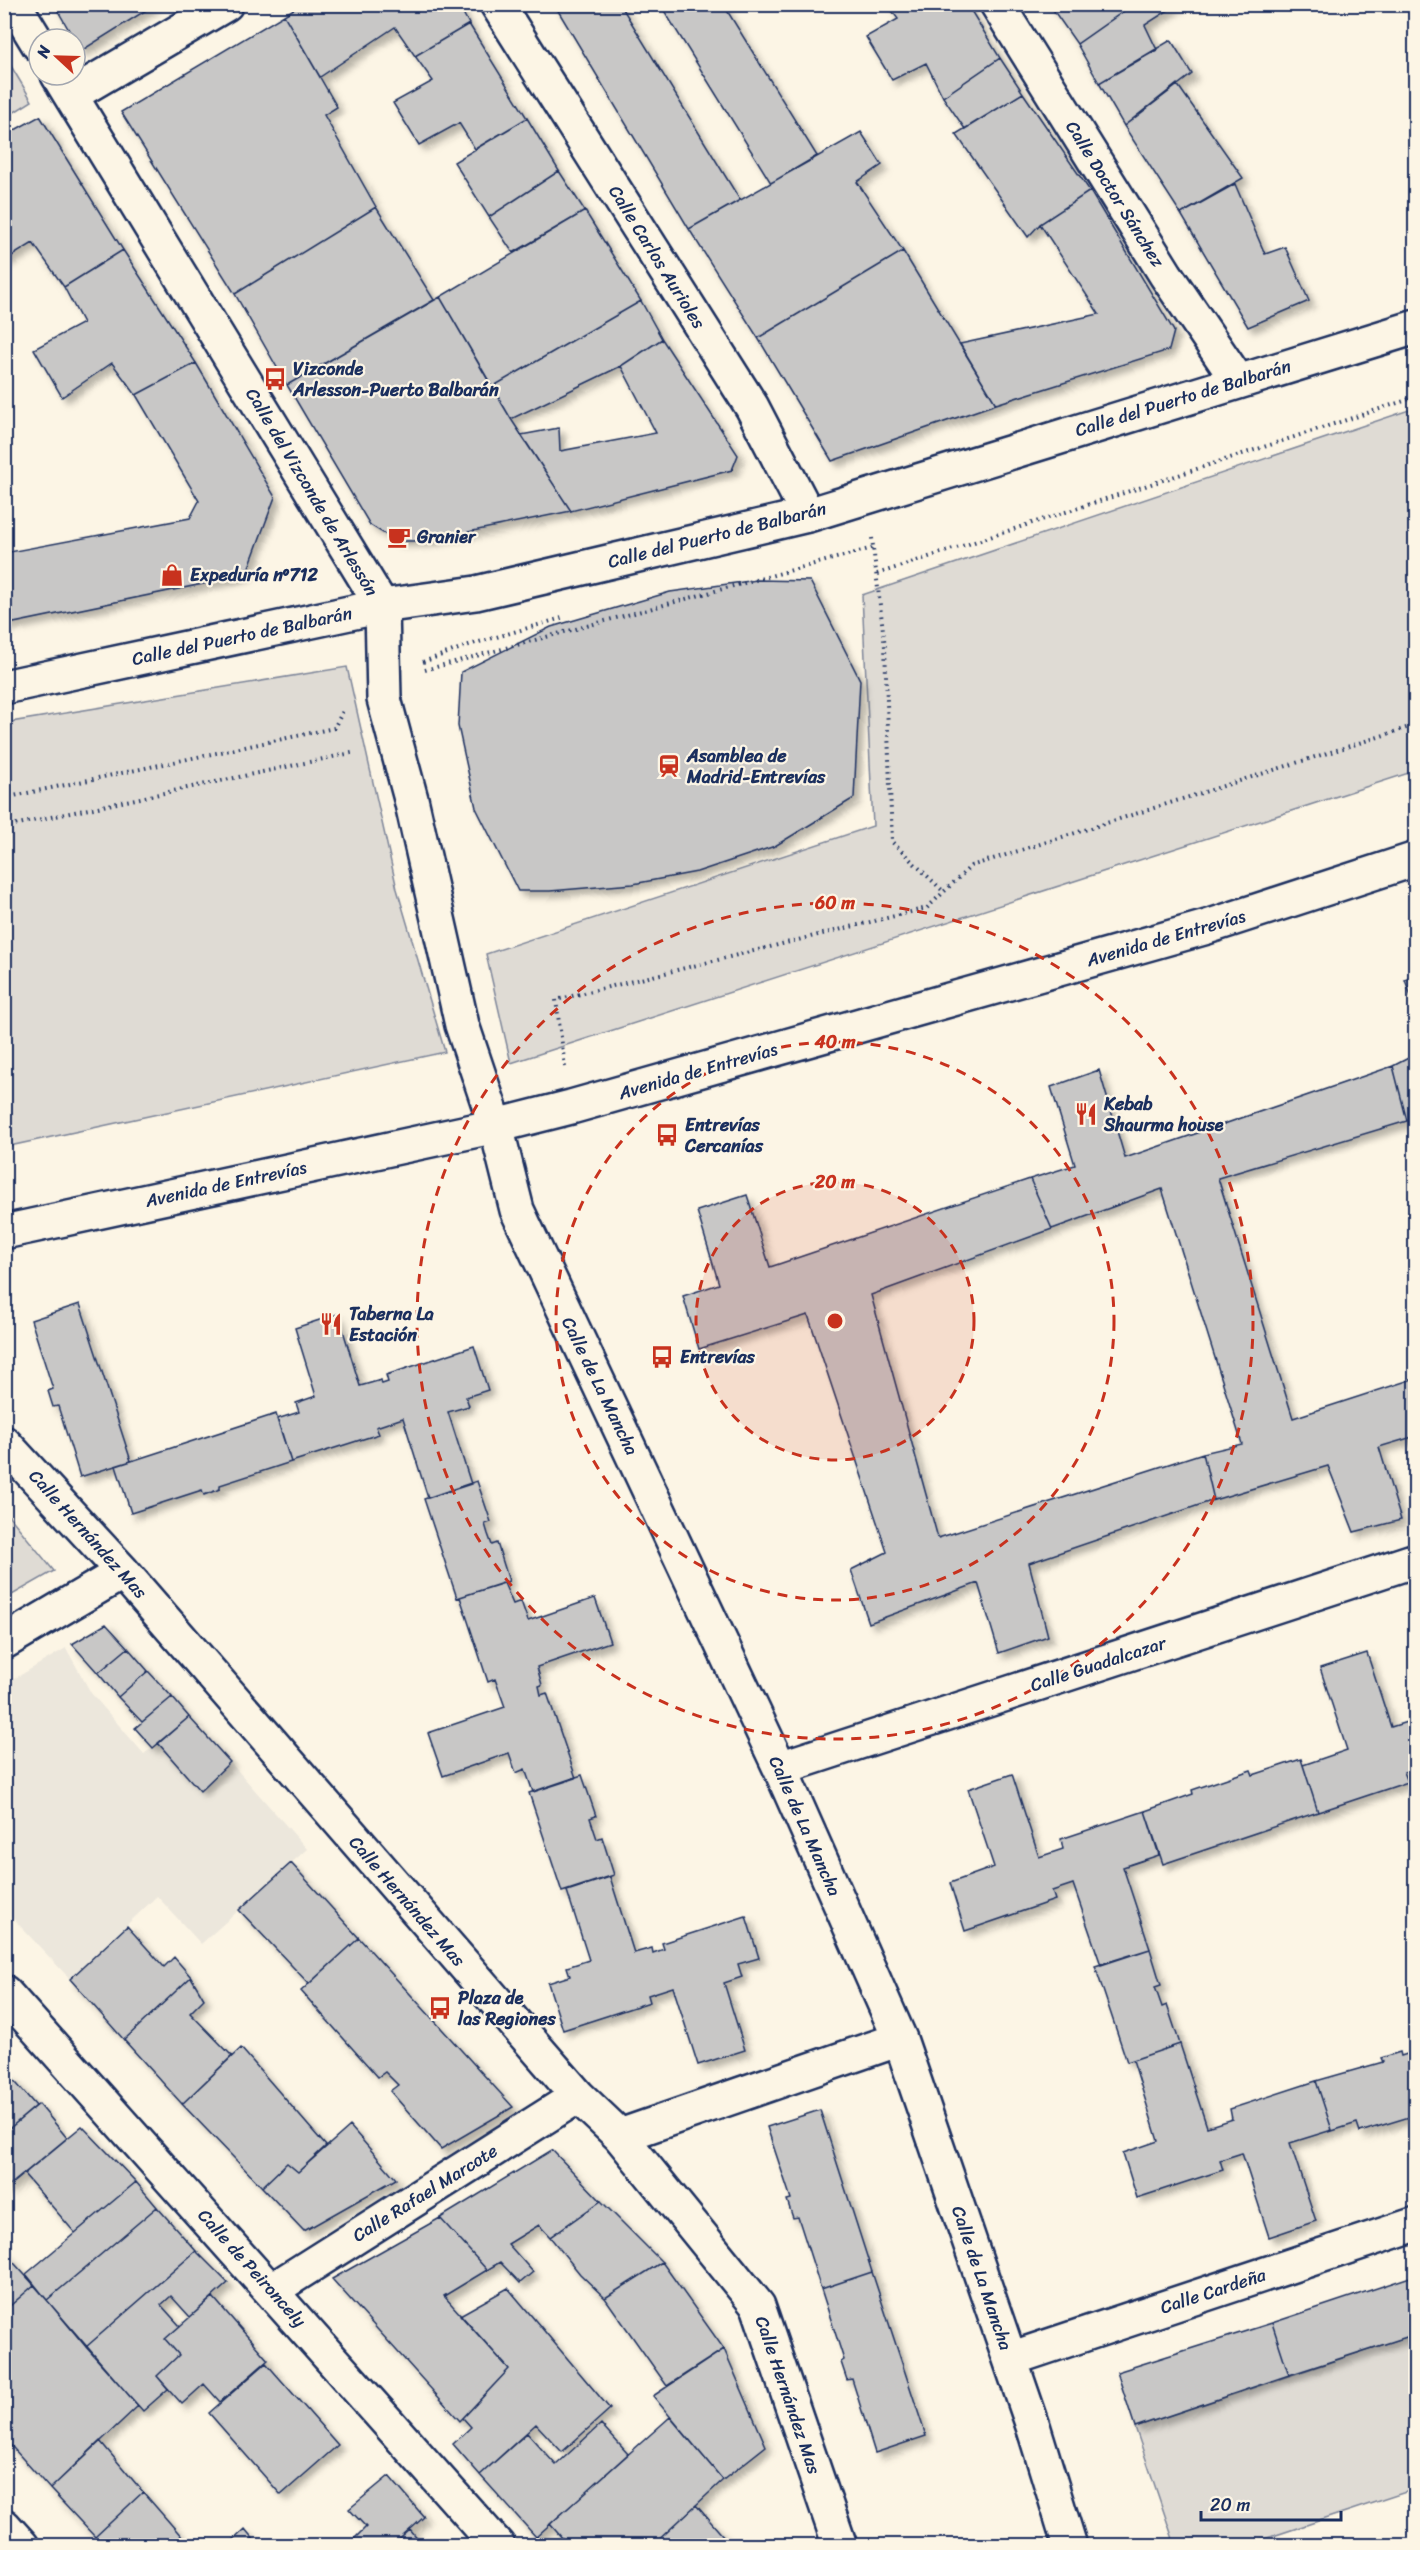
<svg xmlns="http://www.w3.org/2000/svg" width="1420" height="2550" font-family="Sriracha,sans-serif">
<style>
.built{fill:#ece7dc}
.green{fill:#dfdbd4;stroke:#7d8599;stroke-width:1.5}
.building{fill:#c8c7c6;stroke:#1b2f5e;stroke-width:1.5;filter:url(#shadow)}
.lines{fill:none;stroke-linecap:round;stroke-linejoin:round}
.minor-casing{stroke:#1b2f5e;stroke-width:38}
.major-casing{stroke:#1b2f5e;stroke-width:38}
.path{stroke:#1b2f5e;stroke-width:4;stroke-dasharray:1.5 4.5;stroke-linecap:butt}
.minor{stroke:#fcf5e5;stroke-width:33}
.major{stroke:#fcf5e5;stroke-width:33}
.ring{fill:none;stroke:#c8321e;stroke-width:3;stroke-dasharray:10 8}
.labels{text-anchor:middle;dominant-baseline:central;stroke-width:4.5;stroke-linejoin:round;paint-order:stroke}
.street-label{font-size:18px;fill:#1b2f5e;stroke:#fcf5e5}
.poi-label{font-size:18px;font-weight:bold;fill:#1b2f5e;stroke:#fcf5e5;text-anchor:start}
.centre{fill:#c8321e;stroke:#fcf5e5;stroke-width:3}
.ring-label{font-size:18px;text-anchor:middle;font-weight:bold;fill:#c8321e;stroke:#fcf5e5;stroke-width:4.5;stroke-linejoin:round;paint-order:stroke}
</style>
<defs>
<filter id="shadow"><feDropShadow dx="5.5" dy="5.5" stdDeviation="3" flood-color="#0004"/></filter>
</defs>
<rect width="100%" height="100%" fill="#fcf5e5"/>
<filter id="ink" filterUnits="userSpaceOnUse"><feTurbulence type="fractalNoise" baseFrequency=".0167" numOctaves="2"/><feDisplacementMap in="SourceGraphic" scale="12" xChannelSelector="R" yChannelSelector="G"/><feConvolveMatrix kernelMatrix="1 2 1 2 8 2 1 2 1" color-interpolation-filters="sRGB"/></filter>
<g filter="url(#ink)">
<path class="built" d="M66,1648l25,45 53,61 14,-11 42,48 30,-29 77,87 -106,95 -44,-48 -87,83 -65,-69 -1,-225z"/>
<path class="green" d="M5,56l27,45 -27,17h-1z
M1415,408v363l-904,292 -25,-109 387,-128 -11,-231z
M347,667l50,222 48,163 -440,95v-424z
M5,1511l49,60 -49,28z
M1415,2334v155l-169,56h-71l-40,-118z"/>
<path class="building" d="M54,4h102l-75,47z
M302,4h156l11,20 -54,32 -20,-29 -75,50 -36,-62z
M554,4h66l120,196 -51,29z
M660,4h63l94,152 -46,27z
M887,4h80l33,54 -57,39 -17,-34 -34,17 -26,-43 32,-18z
M1049,4h85l-57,40z
M1134,4h44l-33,21 12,25 -58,33 -22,-39z
M284,15l53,92 -13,8 52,92 -141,87 -114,-182z
M469,24l58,94 -52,31 -16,-26 -40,22 -26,-42 40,-22 -18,-25z
M1171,40l21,34 -68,52 -25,-43z
M1000,58l23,35 -58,36 -22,-32z
M1177,84l66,94 -62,36 -57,-88z
M1023,93l67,98 -50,33 -12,13 -72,-103z
M40,116l83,134 -59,37 -31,-44 -29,18v-125z
M527,118l32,53 -70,46 -35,-55z
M861,132l21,33 -25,17 46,69 -145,87 -69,-109z
M559,171l26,40 -72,42 -24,-36z
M1235,184l30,70 20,-7 24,54 -61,26 -67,-113z
M1090,191l84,140 -5,19 -173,54 -36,-60 139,-30 -59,-90z
M376,207l58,93 -147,85 -52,-91z
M585,211l56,90 -149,86 -52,-90z
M123,250l73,113 -60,32 -24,-32 -50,34 -28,-48 49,-26 -19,-36z
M903,251l93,153 -164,57 -74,-123z
M440,297l71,122 60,92 -147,30h-28l-26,-16 -83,-140z
M641,301l21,38 -41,27 -110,53 -19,-32z
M662,339l76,116 -6,15 -161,41 -50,-76 38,-7 1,23 96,-18 -35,-67z
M196,363l79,134 -29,78 -242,50v-72l186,-35 9,-17 -63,-106z
M757,580l53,1 50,99 -6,118 -79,48 -78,26 -64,12 -83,7h-32l-42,-83 -18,-82 3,-54 90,-45 119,-35z
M1416,975v35l-11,-30z
M1416,1054v63l-9,4 -14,-55z
M1393,1066l14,55 -189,57 75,240 123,-40v58l-37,11 22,73 -47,12 -26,-66 -114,34 -11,-47 39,-9 -80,-255 -110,40 -22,-50 45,-14 -24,-78 48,-17 26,88z
M1030,1179l22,50 -181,66 67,243 265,-85 11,47 -185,63 19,73 -49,17 -21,-70 -109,40 -18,-53 36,-18 -79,-237 -109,34 -16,-53 36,-12 -22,-73 50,-16 23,72z
M80,1304l51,157 -51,16 -22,-71 -5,1 -5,-16 5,-2 -22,-69z
M338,1314l22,72 21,-6 1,4 6,-2 -2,-7 88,-29 14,44 -22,7 3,9 -21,6 23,72 -43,14 -25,-80 -27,9 3,7 -88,28 -14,-43 22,-7 -3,-9 20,-7 -21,-68z
M276,1414l15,48 -71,23v4l-16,6 -2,-5 -71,23 -15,-47z
M477,1481l14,41 -6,2 3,10 4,11 5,-2 12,38 -52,17 -33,-99z
M504,1583l9,21 8,-3 7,20 67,-23 15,44 -73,25 5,18 -3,1 2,9 6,-2 29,85 -43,14 -8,-23 -9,4 -7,-20 -66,23 -15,-43 77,-26 -10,-28 -7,3 -28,-85z
M106,1624l22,24 -30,25 -26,-29z
M128,1648l20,23 -30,26 -20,-24z
M1367,1653l24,74 25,-8v49l-12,4 4,10 -90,30 -15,-47 44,-15 -27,-82z
M148,1671l24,26 -30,25 -24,-25z
M172,1697l17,20 -36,31 -18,-20z
M189,1717l41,45 -30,29 -42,-48z
M1301,1759l17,53 -155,52 -18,-53 48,-17 -1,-4 59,-20 2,5z
M1012,1774l27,83 24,-8 -2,-10 84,-28 14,44 -36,12 27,82 -49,16 -28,-81 -21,7 3,9 -90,31 -15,-48 44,-16 -26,-78z
M582,1775l14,41 -6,2 7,21 5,-2 12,38 -52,17 -33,-99z
M291,1863l68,75 -50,46 -70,-74z
M610,1877l24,76 18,-5 1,5 11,-4 -2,-6 84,-27 13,42 -21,6 4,13 -18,6 21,67 -47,15 -25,-78 -25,8 2,7 -87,28 -15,-47 22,-7 -3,-9 22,-7 -22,-69z
M127,1926l37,41 10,-10 17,20 -67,63 -54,-61z
M359,1938l154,169 -72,42 -51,-58 8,-6 -13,-13 -7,5 -77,-86z
M1150,1949l11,36 -6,2 7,20 5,-2 13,39 -53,18 -32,-96z
M191,1977l13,22 -14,14 42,43 -50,48 -58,-64z
M1180,2044l27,83 25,-8 -2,-10 86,-28 16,49 -42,13 26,78 -47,16 -27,-84 -22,7 3,10 -86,28 -14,-45 35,-12 -25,-81z
M241,2048l85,98 -28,26 -11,-9 -25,24 -80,-83z
M1416,2051v64l-56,17 -3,-9 -28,9 3,-2 -16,-49 67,-19 -2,-4 19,-6 1,4z
M10,2076l26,30 -32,27v-52z
M39,2104l28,34 -63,52v-57z
M820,2110l52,162 -51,17 -23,-72 -5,1 -6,-18 4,-1 -24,-72z
M82,2126l54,56 -61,51 -51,-59z
M350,2126l46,53 -92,52 -42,-44 25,-24 11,9z
M552,2150l49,51 -51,36 -11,-12 -31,19 25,28 -13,11 -20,-21 -13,8 -47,-52z
M136,2182l21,25 -110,93 -21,-26z
M601,2201l61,61 -57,36 -25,-24 -30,-37z
M157,2207l39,44 -110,96 -39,-47z
M440,2218l47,52 -43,26 65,73 -49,52 -128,-142z
M196,2251l32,32 -38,34 -19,-21 -10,9 19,21 -15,13 14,16 -22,21 11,13 -25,22 -57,-64z
M4,2252l30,33 -30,26z
M662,2262l62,87 -57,37 -62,-88z
M872,2272l54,164 -51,17 -23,-74 -5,1 -6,-18 3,-2 -23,-71z
M1416,2275v59l-127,41 -17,-52z
M34,2285l104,121 -88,83 -46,-51v-127z
M508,2288l102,121 -48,43 -26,-28 -56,51 -27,-31 18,-17 -8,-9 46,-49 -49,-54z
M213,2297l55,63 -48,42 -16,-18 -22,20 -25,-28 22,-21 -14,-16z
M1272,2323l17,52 -154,52 -18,-55z
M724,2349l42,97 -43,34 -70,-84z
M266,2363l72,82 -57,50 -72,-82z
M670,2417l53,63 -71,66h-83l-19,-22z
M601,2424l27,30 -92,83 -56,-62 47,-42 29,32z
M100,2441l43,51 -48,45 -45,-48z
M389,2476l35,41 -32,29h-45l19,-19 -17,-18z
M143,2492l47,54h-88l-7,-9z
M696,2505l36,41h-80z
M245,2529l14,17h-32z
M410,2530l13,16h-31z"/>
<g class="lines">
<g class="minor-casing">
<path id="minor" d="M14,4l25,41
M497,4l255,403 56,108
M997,4l169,271 72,106
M58,75l324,531 2,93 27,100 51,226 34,101 21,84 263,558 120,271 134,390 36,117
M71,95l155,-91
M4,687l378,-81 94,-13 332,-78 608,-188
M4,1443l119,129 455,524 42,40 138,170 82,240
M4,1642l119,-70
M780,1768l636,-208
M4,1992l494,554
M620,2136l280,-97
M272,2290l306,-194
M1010,2359l406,-135
M4,2526l18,20"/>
</g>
<g class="major-casing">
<path id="major" d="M4,1232l492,-106 75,-19 636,-180 209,-68"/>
</g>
<path class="path" d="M872,538l13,109 7,195 52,50
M877,574l539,-177
M423,662l46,-17 93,-27
M425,670l448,-122
M4,798l330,-70 9,-17
M4,827l352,-75
M565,1067l-9,-67 371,-92 44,-42 445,-141"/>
<use href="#minor" class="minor"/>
<use href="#major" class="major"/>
</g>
</g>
<circle cx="835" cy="1321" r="139" fill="#c8321e" fill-opacity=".12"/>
<g class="ring">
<circle cx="835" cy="1321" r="139"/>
<circle cx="835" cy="1321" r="279"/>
<circle cx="835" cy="1321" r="418"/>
</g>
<defs>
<g id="bus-bare" transform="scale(1.8)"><path d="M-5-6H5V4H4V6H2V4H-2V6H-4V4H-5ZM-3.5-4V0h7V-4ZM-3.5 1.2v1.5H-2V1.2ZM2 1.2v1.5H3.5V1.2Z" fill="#c8321e" stroke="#fcf5e5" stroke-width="2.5" paint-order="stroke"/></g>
<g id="cafe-bare" transform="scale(1.8)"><path d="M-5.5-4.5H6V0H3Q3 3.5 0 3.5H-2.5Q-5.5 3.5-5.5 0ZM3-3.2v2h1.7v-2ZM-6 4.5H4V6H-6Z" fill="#c8321e" stroke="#fcf5e5" stroke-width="2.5" paint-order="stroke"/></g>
<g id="shop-bare" transform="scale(1.8)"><path d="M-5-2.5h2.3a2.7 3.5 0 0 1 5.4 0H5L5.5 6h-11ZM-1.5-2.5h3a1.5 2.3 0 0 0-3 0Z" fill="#c8321e" stroke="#fcf5e5" stroke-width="2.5" paint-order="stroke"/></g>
<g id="station-bare" transform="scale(1.8)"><path d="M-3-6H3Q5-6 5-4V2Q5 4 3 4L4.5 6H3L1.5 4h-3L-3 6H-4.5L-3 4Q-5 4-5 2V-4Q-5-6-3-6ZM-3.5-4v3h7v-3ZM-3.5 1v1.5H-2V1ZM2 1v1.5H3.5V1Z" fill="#c8321e" stroke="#fcf5e5" stroke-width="2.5" paint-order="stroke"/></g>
<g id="restaurant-bare" transform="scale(1.8)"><path d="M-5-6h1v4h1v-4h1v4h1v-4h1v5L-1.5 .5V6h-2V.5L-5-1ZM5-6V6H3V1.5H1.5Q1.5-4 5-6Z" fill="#c8321e" stroke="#fcf5e5" stroke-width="2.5" paint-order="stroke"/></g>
</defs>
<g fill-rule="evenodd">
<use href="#bus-bare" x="275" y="379"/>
<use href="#cafe-bare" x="399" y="537"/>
<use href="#shop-bare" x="172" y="575"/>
<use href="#station-bare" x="669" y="766"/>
<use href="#restaurant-bare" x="1086" y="1114"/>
<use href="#bus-bare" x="667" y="1135"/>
<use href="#restaurant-bare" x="331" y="1324"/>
<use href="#bus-bare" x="662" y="1357"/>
<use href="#bus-bare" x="440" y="2008"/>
</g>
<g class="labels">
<g class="street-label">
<text transform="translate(1115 194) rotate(58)">Calle Doctor Sánchez</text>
<text transform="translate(657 257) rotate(58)">Calle Carlos Aurioles</text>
<text transform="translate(1183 398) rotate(-17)">Calle del Puerto de Balbarán</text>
<text transform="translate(312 492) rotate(59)">Calle del Vizconde de Arlessón</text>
<text transform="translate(717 535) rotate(-14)">Calle del Puerto de Balbarán</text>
<text transform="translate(242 636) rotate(-12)">Calle del Puerto de Balbarán</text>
<text transform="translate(1166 938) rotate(-16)">Avenida de Entrevías</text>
<text transform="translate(698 1071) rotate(-16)">Avenida de Entrevías</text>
<text transform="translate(226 1184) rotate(-12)">Avenida de Entrevías</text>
<text transform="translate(600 1386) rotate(64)">Calle de La Mancha</text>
<text transform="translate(88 1534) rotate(48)">Calle Hernández Mas</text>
<text transform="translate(1098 1664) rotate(-18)">Calle Guadalcazar</text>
<text transform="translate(805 1826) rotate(66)">Calle de La Mancha</text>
<text transform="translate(407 1901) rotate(49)">Calle Hernández Mas</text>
<text transform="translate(425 2193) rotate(-32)">Calle Rafael Marcote</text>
<text transform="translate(252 2268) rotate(48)">Calle de Peironcely</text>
<text transform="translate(982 2278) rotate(71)">Calle de La Mancha</text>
<text transform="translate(1213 2291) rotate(-18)">Calle Cardeña</text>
<text transform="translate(788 2395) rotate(71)">Calle Hernández Mas</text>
</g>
<g class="poi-label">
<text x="293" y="369">Vizconde<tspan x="293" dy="21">Arlesson-Puerto Balbarán</tspan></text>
<text x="417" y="537">Granier</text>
<text x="190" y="575">Expeduría nº712</text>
<text x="687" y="756">Asamblea de<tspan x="687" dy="21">Madrid-Entrevías</tspan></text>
<text x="1104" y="1104">Kebab<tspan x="1104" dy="21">Shaurma house</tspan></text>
<text x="685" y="1125">Entrevías<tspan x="685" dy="21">Cercanías</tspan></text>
<text x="349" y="1314">Taberna La<tspan x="349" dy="21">Estación</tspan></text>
<text x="680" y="1357">Entrevías</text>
<text x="458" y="1998">Plaza de<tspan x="458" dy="21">las Regiones</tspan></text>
</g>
</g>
<circle cx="835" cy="1321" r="9" class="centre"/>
<g class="ring-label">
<text x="835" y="909">60 m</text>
<text x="835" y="1048">40 m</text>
<text x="835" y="1188">20 m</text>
</g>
<rect width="1420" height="2550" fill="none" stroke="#fcf5e5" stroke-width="24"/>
<rect x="12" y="12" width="1396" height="2526" fill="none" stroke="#1b2f5e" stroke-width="2" filter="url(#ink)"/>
<g transform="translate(57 57) rotate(292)"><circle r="28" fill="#fcf5e5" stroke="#a2a6af" stroke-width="1.5"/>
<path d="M0-4.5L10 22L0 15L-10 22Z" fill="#c8321e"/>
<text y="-9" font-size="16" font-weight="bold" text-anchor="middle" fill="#1b2f5e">N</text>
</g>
<path d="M1201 2511v9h140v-9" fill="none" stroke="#1b2f5e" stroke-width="3"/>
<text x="1210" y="2511" font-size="18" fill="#1b2f5e" stroke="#fcf5e5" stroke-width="4.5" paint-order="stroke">20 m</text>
</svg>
